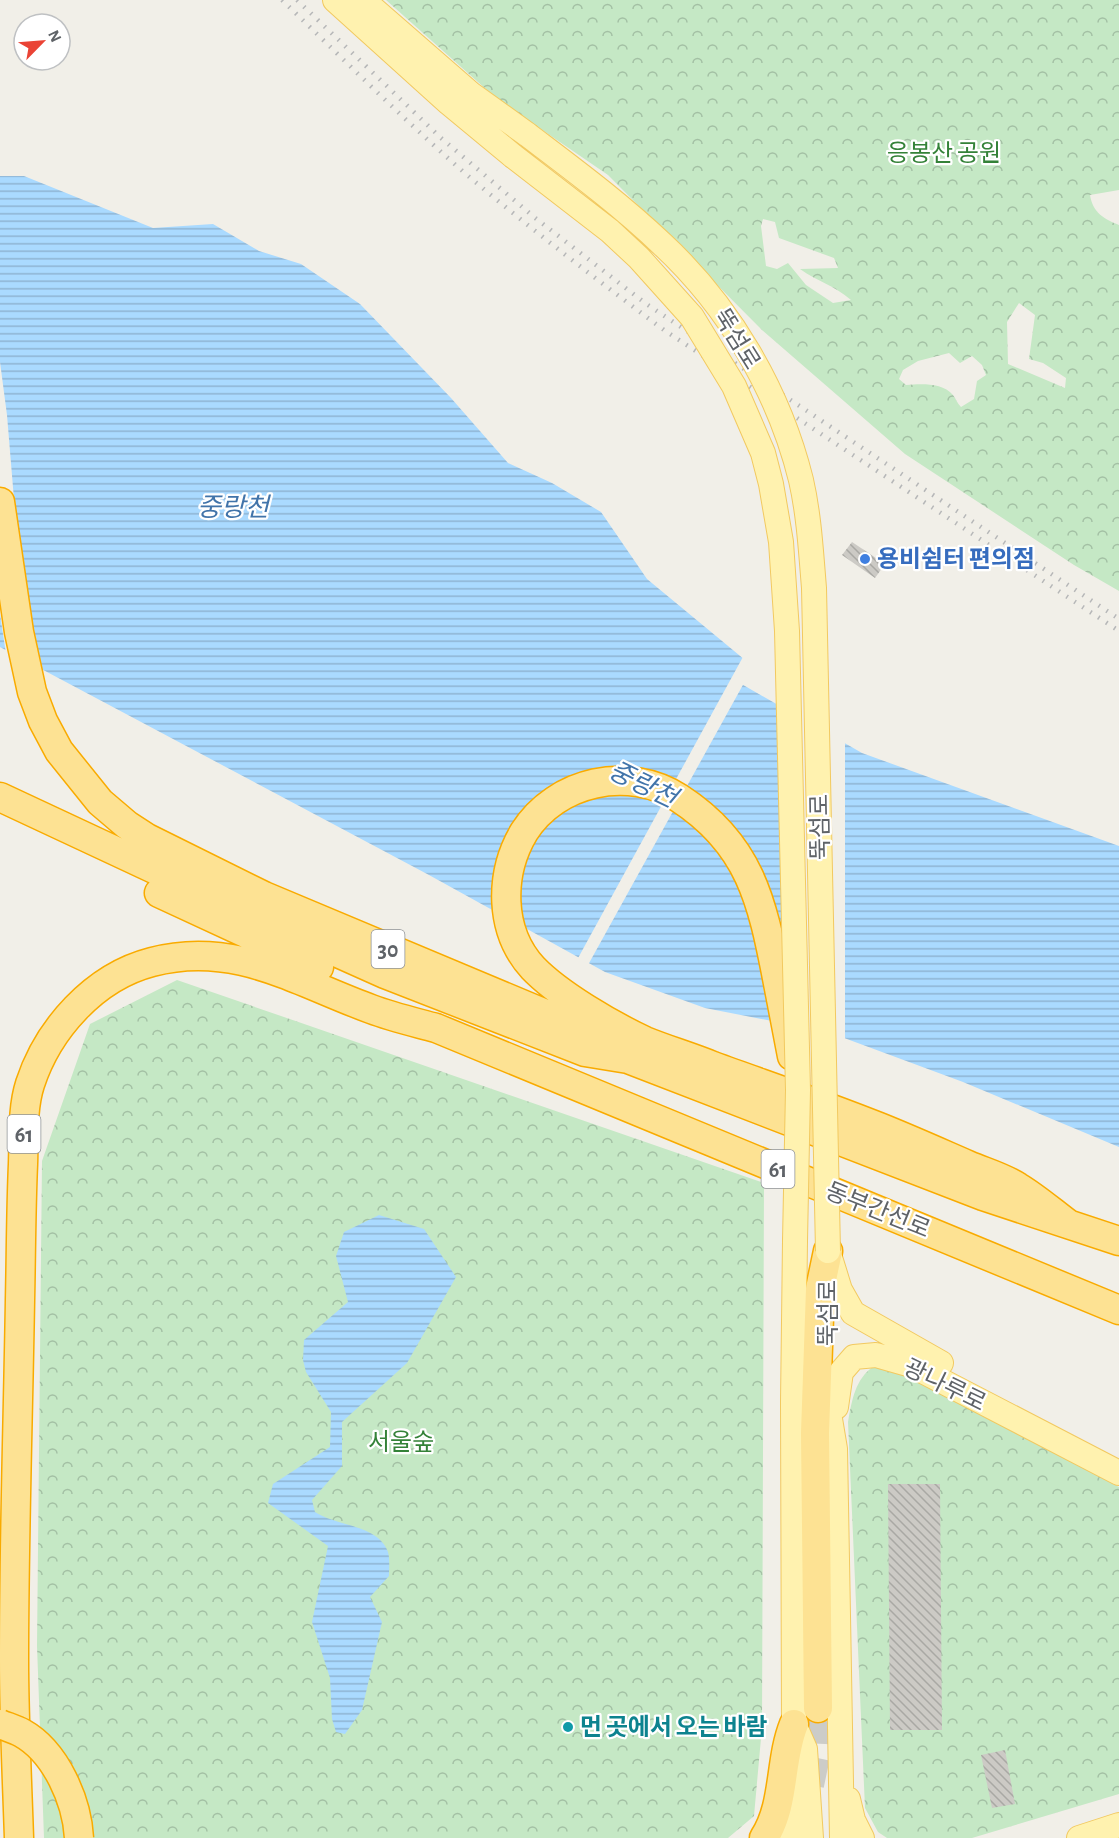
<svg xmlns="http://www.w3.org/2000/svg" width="1119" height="1838" viewBox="0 0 1119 1838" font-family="'Alegreya Sans','Noto Sans KR',sans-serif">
<defs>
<pattern id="park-crowns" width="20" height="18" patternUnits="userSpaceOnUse" patternTransform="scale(1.5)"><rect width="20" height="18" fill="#c5e8c5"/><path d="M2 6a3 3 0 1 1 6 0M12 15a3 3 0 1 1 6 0" fill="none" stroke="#a3c0a4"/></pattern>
<pattern id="water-rules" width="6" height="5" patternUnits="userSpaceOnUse" patternTransform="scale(1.5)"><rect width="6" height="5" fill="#aadaff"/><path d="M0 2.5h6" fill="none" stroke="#8eb4d2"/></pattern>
<pattern id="building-back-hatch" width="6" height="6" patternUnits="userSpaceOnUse" patternTransform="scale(1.5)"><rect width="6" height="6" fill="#cccac5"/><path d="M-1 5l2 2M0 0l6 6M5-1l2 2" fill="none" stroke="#a9a8a4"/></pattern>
</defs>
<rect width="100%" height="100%" fill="#f1efe8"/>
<path fill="url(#park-crowns)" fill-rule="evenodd" d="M386,0H1119V190L1090,195C1093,213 1104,219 1119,225V591L1074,565L905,454L762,330L608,175L497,99ZM763,219L775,222L779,238L834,258L838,268L800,269C818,282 834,285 851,300L833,303L806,285L788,263L777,269L766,266L761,226ZM1019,303L1035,315L1029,359L1043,363L1066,378L1065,388L1008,364L1007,322ZM949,353L960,363L972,356L982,365L986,375L977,381L974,399L961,407C957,403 956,399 953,395C942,382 920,384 906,385L899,379L903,370L918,361Z
M177,980L764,1183L762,1727L754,1816L728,1838H44L37,1646L42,1161L90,1024Z
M874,1366L905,1375L1119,1487V1794L972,1838H887L878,1832L865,1808L848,1422C852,1400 855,1379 874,1366Z"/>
<path fill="url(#water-rules)" d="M0,176H24L153,228L213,224L259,251L301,264L360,304L451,398L508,463L552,483L601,512L647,579L745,660L738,682L862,753L1119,846V1147L963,1082L828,1032L705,1008L605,972L429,875L0,647Z
M379,1215L424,1229L456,1277L407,1363L342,1422V1466L312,1500L315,1512C336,1526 379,1525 388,1552C390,1559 389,1569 389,1576L370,1597L382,1622L362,1710L345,1734L336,1732L332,1719L330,1678L312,1622L328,1546L268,1503L273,1484L330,1447L331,1412L306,1372L303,1360L304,1340L348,1302L336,1256L344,1232Z"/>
<path fill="#f1efe8" d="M0,362L7,415L24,620L31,668L6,654L0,614Z
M744,655L748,660L741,681L744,683L588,965L577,960Z
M783,705L845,740V1041L827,1035L779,1025L784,911Z"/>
<path fill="url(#building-back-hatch)" d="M852,542L885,564L875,578L842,555Z
M888,1484H940L942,1730H890Z
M1005,1750L1015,1804L992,1808L981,1755Z"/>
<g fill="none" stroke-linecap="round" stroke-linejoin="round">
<path stroke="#ccccc8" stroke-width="28" stroke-dasharray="28 14" stroke-linecap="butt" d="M810,1785L816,1756L818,1708"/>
<g stroke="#f2c960" stroke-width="26">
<path id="major" d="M335,0L449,103L513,156
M363,0L471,94L528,135
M795,1241L793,1402L794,1724L805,1749L811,1838
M828,1251L840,1290L853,1313L941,1363
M828,1385V1407L835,1449L842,1838
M836,1407L841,1372L854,1357L876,1355L911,1365L1119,1473
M789,1784L790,1838
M848,1799L853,1820L862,1838
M1079,1838L1119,1825"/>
</g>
<g stroke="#f9ab00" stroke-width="31">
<path id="highway" d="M0,502L19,632L32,692L43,721L59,751L100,802L127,825L147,838L264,896L591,1033L616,1051
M0,797L244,911L385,974L585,1052L628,1059L983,1196L1119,1241
M159,893L319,967
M792,1056C787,1030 782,1004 777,978C762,901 750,844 679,798C629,765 556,781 524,832C499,874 499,931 533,968C559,995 611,1025 645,1041C667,1050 691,1057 713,1066C768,1086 824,1105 879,1127C909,1139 938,1152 968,1165C984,1172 1003,1177 1018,1187C1035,1197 1051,1211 1067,1223
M818,1708L815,1433L820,1289L828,1251
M19,1838C17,1778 14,1718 14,1659C14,1539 18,1420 20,1300C21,1255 21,1209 23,1164C24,1138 22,1109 30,1084C48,1029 94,977 152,962C234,940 297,982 371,1009C392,1017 414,1022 436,1028L1119,1310
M764,1838C786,1804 779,1761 794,1724"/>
</g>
<use href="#major" stroke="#fff2af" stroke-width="24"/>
<use href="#highway" stroke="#fde293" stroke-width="28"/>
<path stroke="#b6b7b8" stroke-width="4.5" stroke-dasharray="1.5 8" stroke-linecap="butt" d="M282,0C343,59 403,119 467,175C531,229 597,280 664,330L1119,631
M297,0L441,138L534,217L645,303L1119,619"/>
<g stroke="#f2c960" stroke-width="26" stroke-linecap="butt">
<path id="major-bridge" d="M528,135C574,170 620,204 662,244C729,306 779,391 801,480C809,515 811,552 814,588L828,1251
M513,156L610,231L639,258L692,317L734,386L763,453L771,484L781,542L787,631L798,1090L795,1241"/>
</g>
<g stroke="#f9ab00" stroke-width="31" stroke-linecap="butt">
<path id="highway-bridge" d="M0,1724C7,1727 15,1729 22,1733C56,1752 77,1801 79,1838"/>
</g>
<use href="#major-bridge" stroke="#fff2af" stroke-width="24"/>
<use href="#highway-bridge" stroke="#fde293" stroke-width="28"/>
</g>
<circle fill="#3f7fe0" stroke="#fff" stroke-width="2" cx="865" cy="559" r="6"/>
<circle fill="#0f9aa8" stroke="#fff" stroke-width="2" cx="568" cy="1727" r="6"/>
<g text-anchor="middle" stroke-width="4.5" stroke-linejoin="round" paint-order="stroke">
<g fill="#fff" stroke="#8f9295" stroke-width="1.5">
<rect x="371.5" y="930" width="33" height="38" rx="4.5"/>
<rect x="7.5" y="1115" width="33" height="38" rx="4.5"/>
<rect x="761.5" y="1150" width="33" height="38" rx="4.5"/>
</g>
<g font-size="22" font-weight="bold" fill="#5f6368">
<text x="388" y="957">30</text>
<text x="24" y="1142">61</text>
<text x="778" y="1177">61</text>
</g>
<g font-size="24" fill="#348238" stroke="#fff">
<text x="944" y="161">응봉산 공원</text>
<text x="401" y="1450">서울숲</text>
</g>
<g font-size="24" fill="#5f6368" stroke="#fff">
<text transform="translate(737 339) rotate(58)" y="8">뚝섬로</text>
<text transform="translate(820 827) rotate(-91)" y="8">뚝섬로</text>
<text transform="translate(878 1210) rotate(22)" y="8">동부간선로</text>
<text transform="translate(828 1313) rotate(-90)" y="8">뚝섬로</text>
<text transform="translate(945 1385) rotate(26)" y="8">광나루로</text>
</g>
<g font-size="24" font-weight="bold" fill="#366cbe" stroke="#fff" text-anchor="start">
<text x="877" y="567">용비쉼터 편의점</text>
</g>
<g font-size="24" font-weight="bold" fill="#0d838f" stroke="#fff" text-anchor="start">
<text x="580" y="1735">먼 곳에서 오는 바람</text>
</g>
<g font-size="26" font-style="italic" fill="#4174aa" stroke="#fff">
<text x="233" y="516">중랑천</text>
<text transform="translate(643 784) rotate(26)" y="9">중랑천</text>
</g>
</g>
<g transform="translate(42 42) rotate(65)"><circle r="28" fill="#ffffff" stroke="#bfc1c3" stroke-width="1.5"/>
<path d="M0-4.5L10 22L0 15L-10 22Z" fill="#ea4335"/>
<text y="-9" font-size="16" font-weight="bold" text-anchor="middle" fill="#5f6368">N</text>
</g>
</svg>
